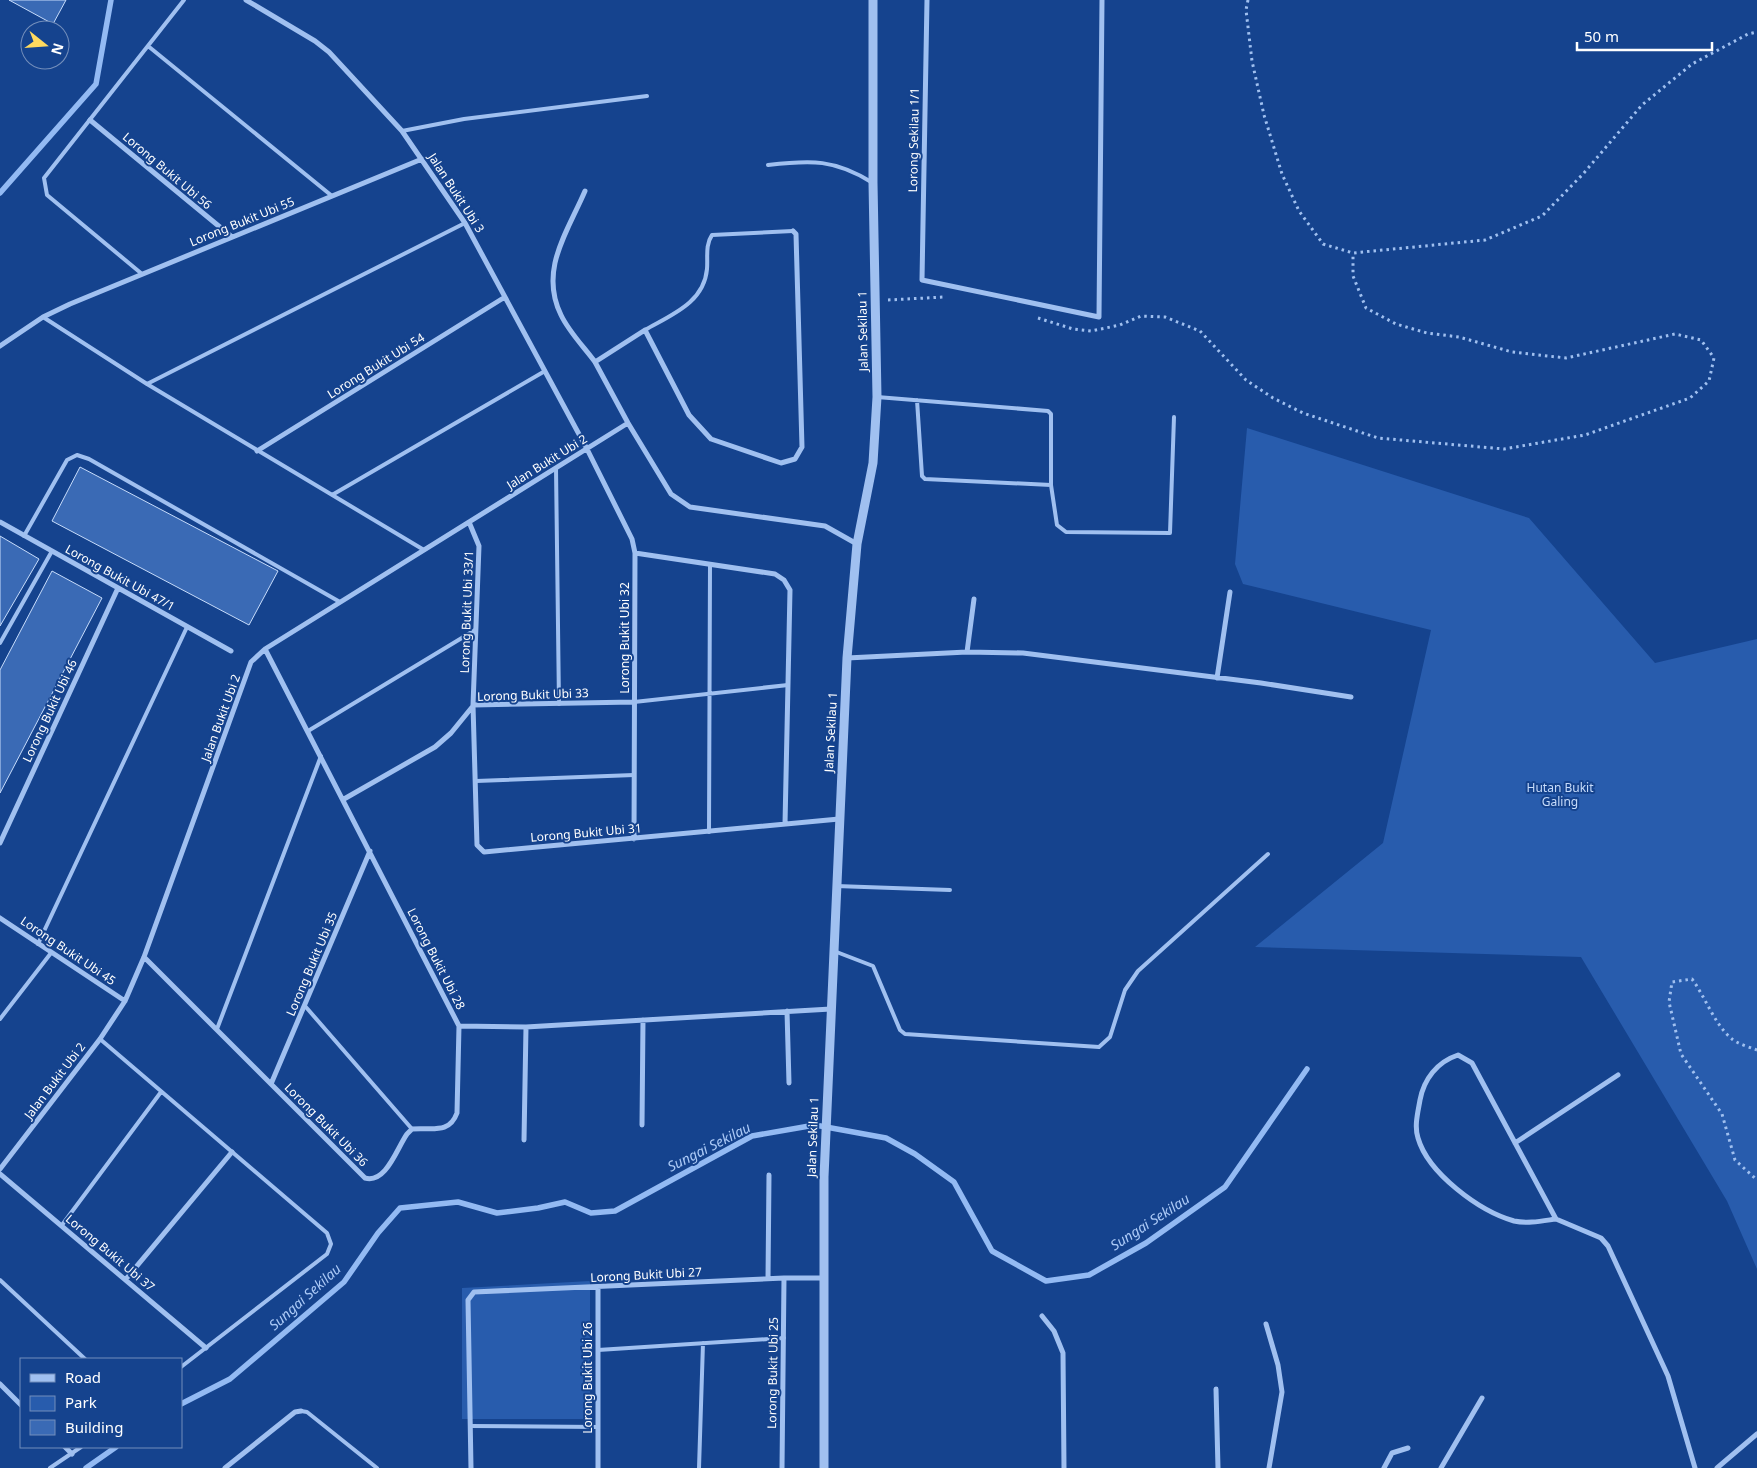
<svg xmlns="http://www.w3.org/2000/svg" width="1757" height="1468" viewBox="0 0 1757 1468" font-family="'Noto Sans',sans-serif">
<rect width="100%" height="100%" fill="#15438e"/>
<path fill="#285cad" d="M1247,428L1529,518L1655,663L1757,639V1269L1727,1201L1581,957L1255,947L1383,843L1431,630L1243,584L1235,564Z
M590,1281V1419H462V1288Z"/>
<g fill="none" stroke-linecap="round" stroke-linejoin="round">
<path stroke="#93baf3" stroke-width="5.5" d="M0,193L96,84L111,0
M181,1404L230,1379L344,1282L378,1233L400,1208L458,1202L497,1213L538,1208L565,1202L591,1213L615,1211L752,1136L815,1125L886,1138L915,1154L954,1182L992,1251L1046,1281L1089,1275L1146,1243L1225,1187L1307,1069
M86,1468L116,1447"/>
</g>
<path fill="#3a6ab5" stroke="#c7dcfb" d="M9,0H66L53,24Z
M80,467L278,571L249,625L52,521Z
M0,536L39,559L0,626Z
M52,571L102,598L0,793V670Z"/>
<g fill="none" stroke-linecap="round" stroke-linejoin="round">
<path stroke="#a0c0f0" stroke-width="3" stroke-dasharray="2.5 4" stroke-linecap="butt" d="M1248,0L1246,10L1252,61L1264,115L1282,174L1299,211L1323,244L1353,253L1485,240L1542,216L1583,174L1642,105L1692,64L1748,34L1757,32
M888,300L944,297
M1038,318L1073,329L1091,331L1120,325L1141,316L1165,317L1200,331L1246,380L1273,398L1303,413L1378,438L1504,449L1585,435L1690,398L1709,381L1714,358L1701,340L1675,334L1566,358L1512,352L1459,337L1427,333L1396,324L1366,308L1353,276V253
M1757,1050C1749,1047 1738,1044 1732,1039C1714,1024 1706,998 1692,979L1672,982L1669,1002L1681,1054L1722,1114L1735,1160L1757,1180"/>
<path stroke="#a0c0f0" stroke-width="4" d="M148,46L332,196
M402,131L464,119L647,96
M768,165C811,160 835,159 873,183
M142,274L47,195L44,178L184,0
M43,317L147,384L424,550
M645,330C671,315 704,303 707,269C708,258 705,245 712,235L793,231
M147,384L465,223
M877,397L1048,411L1051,414V485L1057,525L1066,532L1170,533L1174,417
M917,400L922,476L925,479L1051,485
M556,468L559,704
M332,495L545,371
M24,536L67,460L77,455L89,459L340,602
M0,643L52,551
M634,702L788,685
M308,731L475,630
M476,781L634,775
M709,832L710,565
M836,886L950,890
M38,944L187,627
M834,951L873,966L900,1030L905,1034L1099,1047L1110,1037L1125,990L1138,971L1268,854
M305,1006L412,1129
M0,1019L51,953
M217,1029L321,756
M100,1039L327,1233L331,1244L327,1254L181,1367
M62,1225L161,1092
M0,1280L85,1359
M598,1350L784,1338
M301,1411L307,1412L377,1468
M470,1426L598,1427
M50,1468L81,1447
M699,1468L703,1343"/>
<path stroke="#a0c0f0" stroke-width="5" d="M246,0L315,41L329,52L402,131L465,223L587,449L632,539L635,553L634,839
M927,0L922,280L1099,317L1102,0
M90,120L232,237
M585,191C567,233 539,270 561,315C569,332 584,347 595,362
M793,231L796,234L802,447L795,459L781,463L711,439L689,415L645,330L595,362L628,423L671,494L690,507L825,526L857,544
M0,346L43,317L70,304L422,159
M257,451L505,297
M0,522L231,651
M469,522L479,546L473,705L477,845L484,852L839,819
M635,553L775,574L784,580L790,590L785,824
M967,652L974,599
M847,658L967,652L1023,653L1261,683L1351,697
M1217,678L1230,592
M473,705L634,702
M344,799L435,747L451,733L473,706
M0,843L118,588
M0,918L125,1001
M144,957L365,1178C386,1184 397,1148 407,1134L412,1129C431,1127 449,1135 457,1113L459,1026L265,649
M787,1011L789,1083
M459,1026L526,1027L831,1009
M271,1084L370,851
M642,1125L643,1020
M524,1140L526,1027
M1515,1143L1618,1075
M0,1169L100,1039L125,1001L144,957L251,662L265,649L628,423
M0,1174L206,1348
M1556,1219C1542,1221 1528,1224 1514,1221C1479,1211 1428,1173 1418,1138C1414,1126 1418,1112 1420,1100C1424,1079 1437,1062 1458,1055L1472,1063L1556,1219L1601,1238L1608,1246L1668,1376L1695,1468
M126,1279L232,1152
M768,1279L769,1175
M598,1288V1468
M1042,1316L1054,1331L1063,1353L1064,1468
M1266,1324L1278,1365L1282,1392L1269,1468
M0,1384L21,1405
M1216,1389L1218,1468
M65,1447L72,1454
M225,1468L295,1412L301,1411
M471,1468L468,1300L474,1292L784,1278H824
M782,1468L784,1278
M1384,1468L1392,1453L1408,1448
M1441,1468L1482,1398
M1717,1468L1757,1434"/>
<path stroke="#a0c0f0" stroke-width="9" d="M824,1468V1177L847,658L857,544L873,463L877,397L873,183V0"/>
</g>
<g text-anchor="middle" stroke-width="4" stroke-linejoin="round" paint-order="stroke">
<g font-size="12" fill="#fff" stroke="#15438e">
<text transform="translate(914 140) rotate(-89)" y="4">Lorong Sekilau 1/1</text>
<text transform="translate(167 171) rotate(40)" y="4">Lorong Bukit Ubi 56</text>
<text transform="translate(456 193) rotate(57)" y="4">Jalan Bukit Ubi 3</text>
<text transform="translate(242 222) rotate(-22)" y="4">Lorong Bukit Ubi 55</text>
<text transform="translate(863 331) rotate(-91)" y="4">Jalan Sekilau 1</text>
<text transform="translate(376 366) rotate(-32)" y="4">Lorong Bukit Ubi 54</text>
<text transform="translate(547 462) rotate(-32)" y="4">Jalan Bukit Ubi 2</text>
<text transform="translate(120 578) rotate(29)" y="4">Lorong Bukit Ubi 47/1</text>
<text transform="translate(467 612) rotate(-88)" y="4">Lorong Bukit Ubi 33/1</text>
<text transform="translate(625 638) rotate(-90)" y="4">Lorong Bukit Ubi 32</text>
<text transform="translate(533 695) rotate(-2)" y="4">Lorong Bukit Ubi 33</text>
<text transform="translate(50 711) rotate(-65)" y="4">Lorong Bukit Ubi 46</text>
<text transform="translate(221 718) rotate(-70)" y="4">Jalan Bukit Ubi 2</text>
<text transform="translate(831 732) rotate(-87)" y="4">Jalan Sekilau 1</text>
<text transform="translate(586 833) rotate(-5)" y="4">Lorong Bukit Ubi 31</text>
<text transform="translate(68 951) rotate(34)" y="4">Lorong Bukit Ubi 45</text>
<text transform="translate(436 959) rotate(63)" y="4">Lorong Bukit Ubi 28</text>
<text transform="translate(312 964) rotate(-67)" y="4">Lorong Bukit Ubi 35</text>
<text transform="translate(55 1081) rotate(-53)" y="4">Jalan Bukit Ubi 2</text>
<text transform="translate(326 1125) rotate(45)" y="4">Lorong Bukit Ubi 36</text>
<text transform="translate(813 1137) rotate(-88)" y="4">Jalan Sekilau 1</text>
<text transform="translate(110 1253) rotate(40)" y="4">Lorong Bukit Ubi 37</text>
<text transform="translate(646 1275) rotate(-3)" y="4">Lorong Bukit Ubi 27</text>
<text transform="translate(773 1373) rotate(-89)" y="4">Lorong Bukit Ubi 25</text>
<text transform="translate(588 1378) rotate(-90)" y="4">Lorong Bukit Ubi 26</text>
</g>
<g font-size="12" fill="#c7dcfb" stroke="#15438e">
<text x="1560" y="792">Hutan Bukit<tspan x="1560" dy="14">Galing</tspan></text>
</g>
<g font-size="14" font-style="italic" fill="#accaf7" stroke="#15438e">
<text transform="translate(709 1147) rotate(-27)" y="5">Sungai Sekilau</text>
<text transform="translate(1150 1222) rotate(-33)" y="5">Sungai Sekilau</text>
<text transform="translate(305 1297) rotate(-42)" y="5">Sungai Sekilau</text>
</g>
</g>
<rect x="20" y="1358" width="162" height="90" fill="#15438e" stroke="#738ebb"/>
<rect x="30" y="1374" width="25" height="8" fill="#a0c0f0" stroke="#738ebb"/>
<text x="65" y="1383" font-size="15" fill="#ffffff">Road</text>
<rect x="30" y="1396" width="25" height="15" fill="#285cad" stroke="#738ebb"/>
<text x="65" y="1408" font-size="15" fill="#ffffff">Park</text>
<rect x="30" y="1420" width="25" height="15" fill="#3a6ab5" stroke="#738ebb"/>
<text x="65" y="1433" font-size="15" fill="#ffffff">Building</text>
<g transform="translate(45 45) rotate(107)"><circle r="24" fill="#15438e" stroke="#738ebb"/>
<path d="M0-4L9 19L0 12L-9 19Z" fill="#ffda5f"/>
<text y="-8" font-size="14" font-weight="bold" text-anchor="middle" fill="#ffffff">N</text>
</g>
<path d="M1577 42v8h135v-8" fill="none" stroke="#ffffff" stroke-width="2.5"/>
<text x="1584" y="42" font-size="15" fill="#ffffff" stroke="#15438e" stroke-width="4" paint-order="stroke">50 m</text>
</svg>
